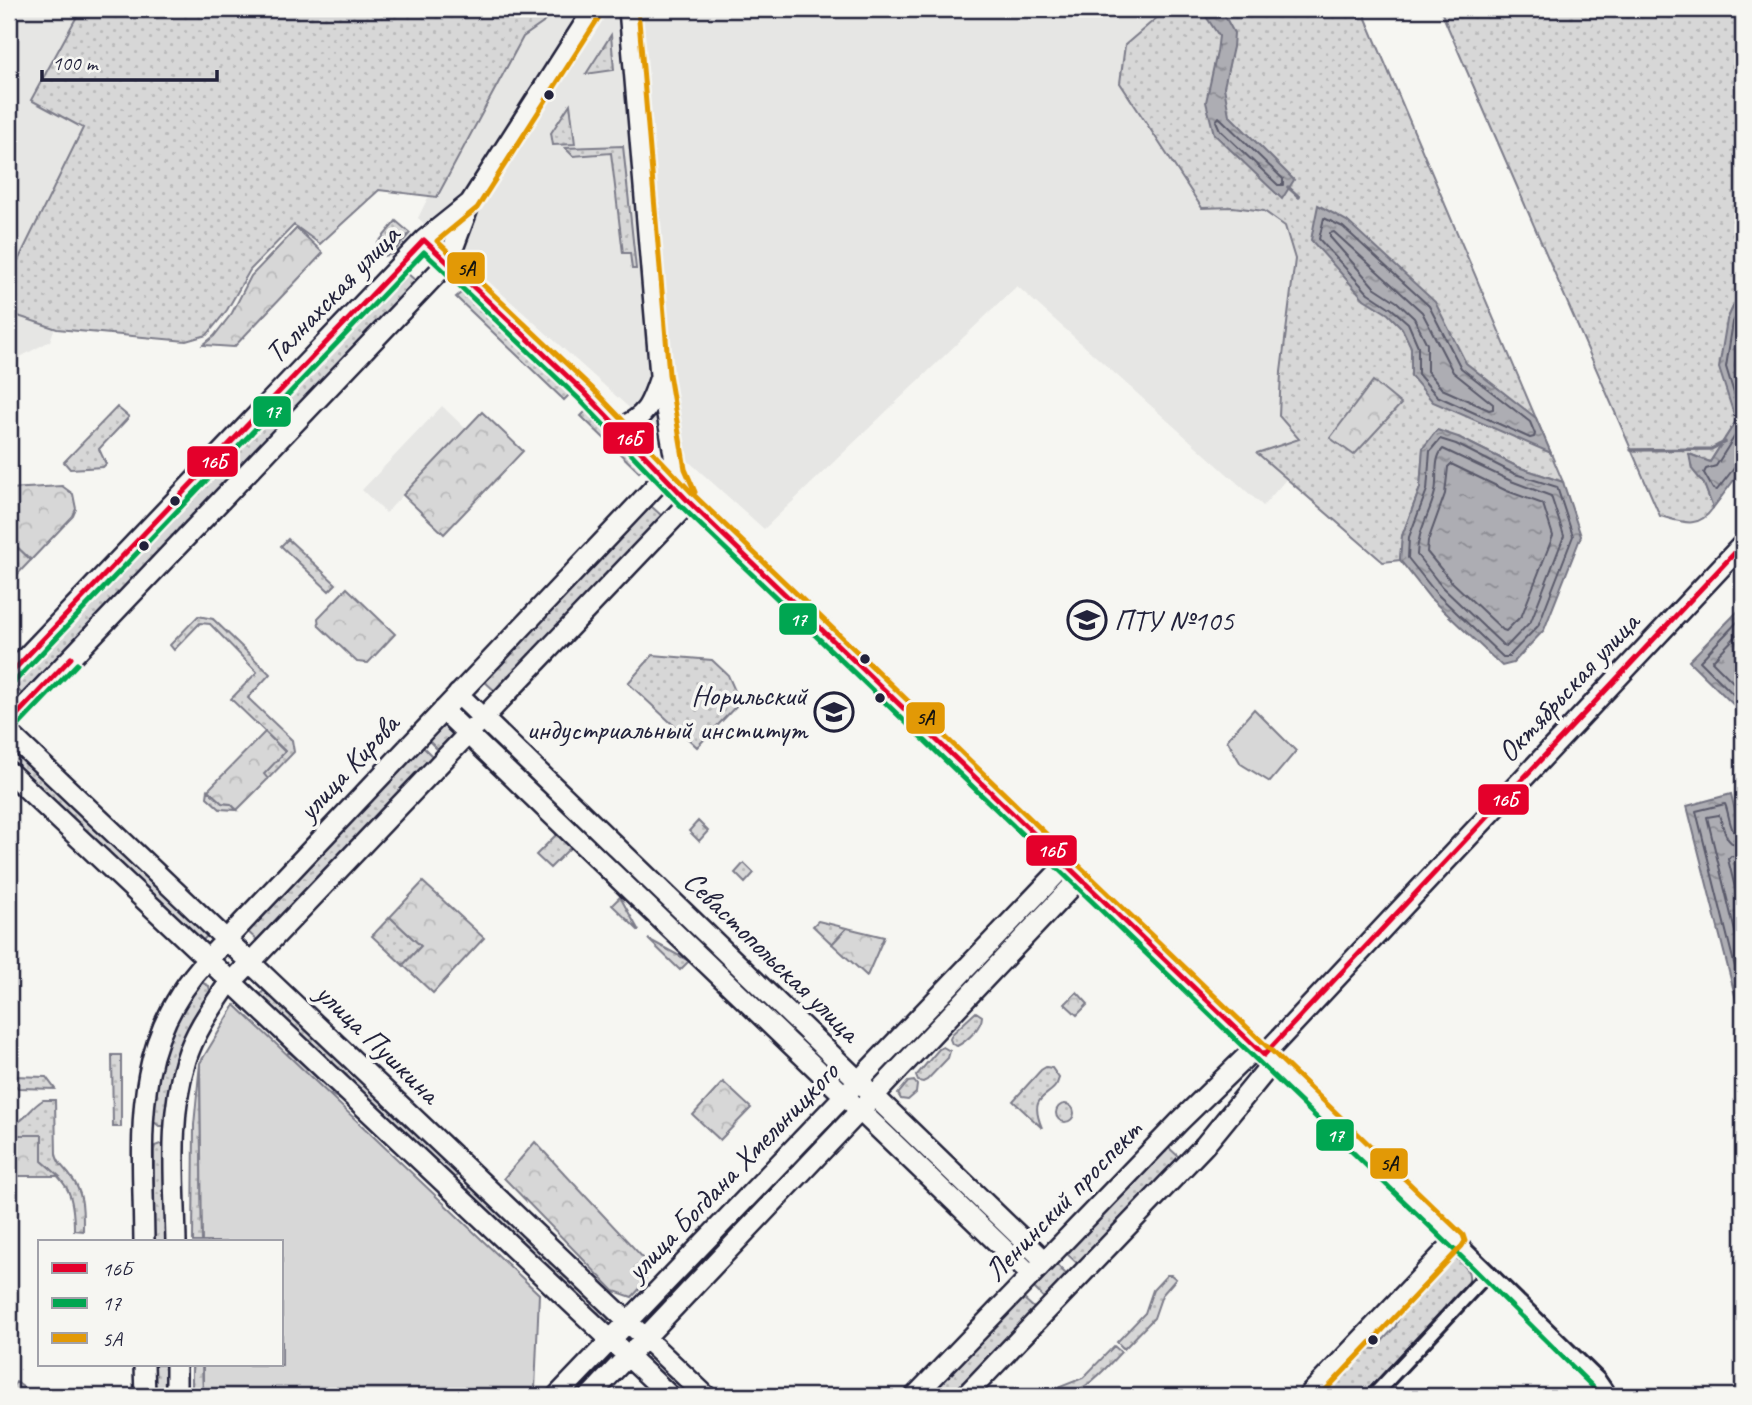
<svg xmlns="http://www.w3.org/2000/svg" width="1752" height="1405" viewBox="0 0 1752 1405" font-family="Caveat,sans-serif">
<defs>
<pattern id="grass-dots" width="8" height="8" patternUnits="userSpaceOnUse" patternTransform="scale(1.75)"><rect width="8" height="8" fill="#d7d7d7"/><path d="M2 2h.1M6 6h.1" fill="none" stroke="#b8b8b9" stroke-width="1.8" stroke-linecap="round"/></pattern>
<pattern id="park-crowns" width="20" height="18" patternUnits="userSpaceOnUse" patternTransform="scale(1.75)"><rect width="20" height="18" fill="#d7d7d7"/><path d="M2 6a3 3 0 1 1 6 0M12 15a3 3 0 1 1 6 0" fill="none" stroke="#b8b8b9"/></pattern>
<pattern id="water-ripples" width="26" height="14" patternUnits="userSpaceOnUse" patternTransform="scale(1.75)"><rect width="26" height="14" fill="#adadb3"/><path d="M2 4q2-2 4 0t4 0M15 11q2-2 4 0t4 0" fill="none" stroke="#8c8c93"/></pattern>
</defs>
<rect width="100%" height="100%" fill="#f6f6f2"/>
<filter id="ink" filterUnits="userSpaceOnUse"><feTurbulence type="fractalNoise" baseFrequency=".0143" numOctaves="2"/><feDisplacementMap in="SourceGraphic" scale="14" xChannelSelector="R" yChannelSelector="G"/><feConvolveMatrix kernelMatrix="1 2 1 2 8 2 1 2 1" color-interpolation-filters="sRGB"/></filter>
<g filter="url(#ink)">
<path fill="#e6e6e4" d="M9,9H91L122,135L50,341L9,363Z
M521,9H1347L1322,438L1263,506L1017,286L764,529L418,218Z
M442,406L466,429L482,412L523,451L444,534L403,495L386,513L362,490Z"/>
<path fill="url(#grass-dots)" stroke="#7c7c89" stroke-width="2" d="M81,9H551L543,23L523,37L437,197L379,190L320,244L294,225L250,270L227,310L207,335L186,341L57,329L9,313V279L83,128L31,100Z
M1167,9H1362L1563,482L1518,467L1458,437L1423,448L1420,488L1402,536L1400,560L1383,562L1257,453L1299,439L1279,416L1281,372L1295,259L1285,226L1264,211L1233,207L1202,208L1120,83L1125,45Z
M1440,9H1743V205L1736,208L1743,220V285L1727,320L1736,421L1710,462L1690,454L1692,469L1704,484L1713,508C1698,530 1682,522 1660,516Z
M611,35L614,70L586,74Z
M570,104L575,144L553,145L551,133Z
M623,146L636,269H632L630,253H623L611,153L573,156L565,148Z
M396,221L410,233L392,254L383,256L377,251V244Z
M407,273L416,281L238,468L230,459Z
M461,293L471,297L571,393L564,400L456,297Z
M117,407L129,417L99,449L106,464L103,467L70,469L64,462Z
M588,409L641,459L643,468L639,472L581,416Z
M225,465L233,473L22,694L14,686Z
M651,506L662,516L495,691L484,681Z
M9,539L31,560L9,583Z
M288,539L336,584L329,591L281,546Z
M198,616L213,619L270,674L248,698L292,740L294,752L268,779L263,775L285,751L231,699L257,672L210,624L200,623L174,650L170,645Z
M653,655L712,660L728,675L740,702L697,747L628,683Z
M445,724L454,732L439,751L428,740Z
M493,740L632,870L626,877L491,743Z
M422,746L433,757L258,941L247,931Z
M16,752L209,934L201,942L9,760Z
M208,790L222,803L231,804L237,810L220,809L207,797Z
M698,821L708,831L699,841L689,831Z
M557,834L571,847L550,868L536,855Z
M744,863L754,873L745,883L735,873Z
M1060,882L1062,884L875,1082L872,1080Z
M620,897L639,931L612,905Z
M390,917L421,946L403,965L372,936Z
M818,921L847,928L832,944L813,926Z
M648,939L689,961L680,970Z
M708,944L847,1079L844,1084L702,951Z
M201,982L209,986L210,991L190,1023L177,1055L170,1088L167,1121L163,1126H159L153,1121C155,1079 162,1040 184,1004C189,996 193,987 201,982Z
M266,988L461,1171L452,1181L258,997Z
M976,1012L982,1016C982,1027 967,1041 957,1046L952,1044L950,1039L952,1034Z
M943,1047L950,1051L948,1058L927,1080L923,1082L918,1081L916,1076L939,1049Z
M289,1052L348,1104L303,1079L283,1059Z
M112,1055H121V1127H113Z
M200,1063L202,1242H193L194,1125Z
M1046,1067L1052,1068L1059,1078C1054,1100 1026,1090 1042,1128L1013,1101L1041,1070Z
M12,1076L46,1077L55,1089L18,1088L12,1082Z
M914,1081L917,1085L916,1093L908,1100L901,1099L898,1094L908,1082Z
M43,1100H55L56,1154C58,1165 65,1168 71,1177C84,1193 83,1211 83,1231L74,1230C74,1195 69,1184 42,1161V1135H9V1126C28,1120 27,1110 43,1100Z
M1056 1113a9 9 0 1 1 18 0a9 9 0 1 1-18 0Z
M842,1109L846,1114L752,1215L745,1209Z
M160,1144L166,1148V1242H154V1150L155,1146Z
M1167,1146L1180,1158L1078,1264L1065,1252Z
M473,1184L613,1315L603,1325L465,1193Z
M741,1213L748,1220L648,1322L645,1318Z
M1453,1255C1462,1264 1473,1270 1468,1284L1362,1396H1319L1365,1348L1375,1349L1395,1327L1405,1306Z
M1055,1263L1067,1275L1045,1299L1032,1286Z
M1167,1275H1171L1176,1279L1162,1295L1154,1318L1124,1349L1117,1342L1145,1313L1153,1290Z
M1022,1297L1035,1309L952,1396H927Z
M1114,1346L1121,1352C1100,1374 1084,1396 1051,1396L1060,1387L1083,1378Z
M652,1355L698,1396H677L645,1359Z
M608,1356L612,1361L582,1396H565Z
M154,1365H166V1396H154Z
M192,1365H202L203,1396H192Z
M16,1382L36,1396H19L10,1390Z"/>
<path fill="url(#park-crowns)" stroke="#7c7c89" stroke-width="2" d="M297,228L323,253L234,347L203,345L214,336L232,313L251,276Z
M1373,381L1401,404L1354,455L1330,438Z
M482,412L523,451L444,534L403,495Z
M62,486L73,494L76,509L73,516L31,560L9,539V489Z
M347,588L395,634L368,663L357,662L319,626L318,618Z
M265,732L285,752L264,774L268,779L237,810L231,804L222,803L208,790Z
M423,882L484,938L433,993L403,965L421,946L390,917Z
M847,928L884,937L867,976L832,944Z
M1077,992L1088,1004L1077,1015L1065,1004Z
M723,1082L751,1108L720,1140L693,1115Z
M9,1135H42V1161L59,1176H9Z
M535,1142L647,1262L645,1283L632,1297L614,1291L504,1178Z"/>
<path fill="#d7d7d7" stroke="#7c7c89" stroke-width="2" d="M1254,709L1296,751L1270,782L1241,764L1227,740Z
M235,1005L539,1294L535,1390L529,1396H203V1365H282V1242H202L200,1063Z"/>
<path fill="url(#water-ripples)" stroke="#757583" stroke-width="2" d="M1201,9H1221L1234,33L1233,47L1224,87L1229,115L1294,180L1282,199L1214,134L1206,102L1217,52L1219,36Z
M1318,205L1347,221L1435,302L1466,363L1536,418L1551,453L1433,402L1411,376V347L1402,328L1388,314L1364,299L1311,240Z
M1743,285V468L1713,508L1704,484L1692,469L1689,454L1710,462L1736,421L1719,368L1727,320Z
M1437,430L1458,437L1518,467L1563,482L1581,536L1544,630L1513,663L1502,666L1430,598L1400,560L1402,536L1420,488L1423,448Z
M1743,606V714L1689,661Z
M1731,794L1743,844V1027L1687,806Z"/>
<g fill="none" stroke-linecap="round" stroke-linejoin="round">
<path stroke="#5a5a6b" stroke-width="2" d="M1219,117L1283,179V185H1278L1220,130L1216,121Z
M1324,218L1343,227L1429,306L1461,368L1530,422L1535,434L1534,437L1530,438L1437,396L1418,374V346L1408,323L1392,309L1368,293L1319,239Z
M1334,232L1422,312L1453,372L1493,404V409L1489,410L1442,389L1427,371V344L1414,318L1397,302L1374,287L1330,237V233Z
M1743,304L1733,322L1726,367L1743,423L1716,466L1706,469L1704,473L1713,489L1717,490L1735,467L1743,464
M1743,323L1735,366L1743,392
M1440,439L1456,444L1515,474L1557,487L1573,536L1538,626L1508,657H1503L1436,593L1408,558L1409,537L1427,490L1430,451Z
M1443,449L1511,481L1551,496L1564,536L1531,621L1507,646L1503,645L1442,587L1417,555C1417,532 1430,514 1435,492C1438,479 1433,459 1443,449Z
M1451,464L1507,491L1543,504L1553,536L1522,615L1506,631L1503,630L1450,580L1427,552L1428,541L1445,494L1448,467Z
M1743,616L1700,661L1743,704
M1743,629L1712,661L1743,692
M1743,838C1729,836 1730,815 1725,804L1696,811L1743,999
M1743,847C1724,845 1725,830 1719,815L1707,817L1743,964
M1743,857L1731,856L1728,859L1743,921"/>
<path stroke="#757583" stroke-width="3.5" d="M1288,187L1299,197
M1631,450L1711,449L1725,442"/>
<g stroke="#22223b" stroke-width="18">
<path id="street" d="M1456,1240L1599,1380L1610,1396
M1373,1396L1489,1272"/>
</g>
<g stroke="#22223b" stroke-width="24">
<path id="secondary" d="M629,9L660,375L677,471L685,491
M424,240L585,393L689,502L1456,1240L1308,1396
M619,428C647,417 651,404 660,377
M9,675L424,240L470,203
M458,694L1045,1261
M443,710L1031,1275
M9,723L448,262L470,203L594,9
M9,733L706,1396
M9,772L670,1396
M1264,1055L1743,544
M144,1242C143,1136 129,1044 207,960L665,476
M176,1242C175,1183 168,1118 186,1060C194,1034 209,1012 224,990L689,502
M144,1365L145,1396
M176,1365V1396
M557,1396L1066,864
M590,1396L1080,878
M915,1396L1180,1121L1256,1047
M965,1396L1205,1145L1272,1063"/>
</g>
<use href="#street" stroke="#f6f6f2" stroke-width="12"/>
<use href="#secondary" stroke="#f6f6f2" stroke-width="19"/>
<g stroke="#f6f6f2" stroke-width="10">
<path id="bus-1" d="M9,675L424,240L585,393L689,502L1264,1055
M9,723L71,658
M1264,1055L1743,544"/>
</g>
<g stroke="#f6f6f2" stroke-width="10">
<path id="bus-2" d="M15,681L424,252L579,399L683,508L1472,1267L1592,1386L1600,1396
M15,729L77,664"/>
</g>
<g stroke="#f6f6f2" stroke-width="10">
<path id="bus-3" d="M638,9L669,374L685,469L695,492
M601,14L477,208L437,241L591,387L695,496L1463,1235L1465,1241L1462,1246L1320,1396"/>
</g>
<use href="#bus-1" stroke="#e4002b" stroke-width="5"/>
<use href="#bus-2" stroke="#00a651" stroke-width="5"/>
<use href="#bus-3" stroke="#e29906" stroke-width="5"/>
</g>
</g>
<defs>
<g id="university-ring" transform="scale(2.0125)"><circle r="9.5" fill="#f6f6f2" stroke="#22223b" stroke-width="1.5"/><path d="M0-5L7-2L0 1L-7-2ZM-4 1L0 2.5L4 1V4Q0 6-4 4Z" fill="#22223b"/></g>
</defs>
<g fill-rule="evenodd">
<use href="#university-ring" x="1087" y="620"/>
<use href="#university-ring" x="834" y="712"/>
</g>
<g fill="#22223b" stroke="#f6f6f2" stroke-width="2.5">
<circle cx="549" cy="95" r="6"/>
<circle cx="175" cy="501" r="6"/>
<circle cx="144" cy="546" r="6"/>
<circle cx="865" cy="659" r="6"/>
<circle cx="880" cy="698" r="6"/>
<circle cx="1373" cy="1340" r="6"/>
</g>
<g text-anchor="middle" stroke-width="7" stroke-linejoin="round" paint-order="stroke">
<g font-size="30" fill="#22223b" stroke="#f6f6f2">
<text transform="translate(332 294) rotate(-46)" y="10">Талнахская улица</text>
<text transform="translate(1568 687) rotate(-47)" y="10">Октябрьская улица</text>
<text transform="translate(348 767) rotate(-47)" y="10">улица Кирова</text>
<text transform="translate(772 956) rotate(44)" y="10">Севастопольская улица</text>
<text transform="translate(378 1043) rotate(44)" y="10">улица Пушкина</text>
<text transform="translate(732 1171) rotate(-46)" y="10">улица Богдана Хмельницкого</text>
<text transform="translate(1063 1200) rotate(-46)" y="10">Ленинский проспект</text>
</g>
<g font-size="30" fill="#22223b" stroke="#f6f6f2" text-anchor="start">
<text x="1114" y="630">ПТУ №105</text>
<text x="807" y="705" text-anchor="end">Норильский<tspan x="807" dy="34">индустриальный институт</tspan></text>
</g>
</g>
<g stroke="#f6f6f2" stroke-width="2.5">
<rect x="446" y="251" width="40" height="34" rx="7" fill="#e29906"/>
<rect x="252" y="395" width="40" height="33" rx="7" fill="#00a651"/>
<rect x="602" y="421" width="53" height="34" rx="7" fill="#e4002b"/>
<rect x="186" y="445" width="53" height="33" rx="7" fill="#e4002b"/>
<rect x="778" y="602" width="40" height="34" rx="7" fill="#00a651"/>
<rect x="905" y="701" width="41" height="34" rx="7" fill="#e29906"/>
<rect x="1477" y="783" width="53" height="33" rx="7" fill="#e4002b"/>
<rect x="1025" y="834" width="53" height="33" rx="7" fill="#e4002b"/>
<rect x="1315" y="1118" width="40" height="34" rx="7" fill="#00a651"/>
<rect x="1369" y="1147" width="40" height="33" rx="7" fill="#e29906"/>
</g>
<g font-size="19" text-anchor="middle" font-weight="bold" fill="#fff">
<text x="272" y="418">17</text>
<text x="628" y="445">16Б</text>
<text x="213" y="468">16Б</text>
<text x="798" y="626">17</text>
<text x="1504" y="806">16Б</text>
<text x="1051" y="857">16Б</text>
<text x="1335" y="1142">17</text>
</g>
<g font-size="19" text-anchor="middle" font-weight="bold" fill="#111">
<text x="466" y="275">5А</text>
<text x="925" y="724">5А</text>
<text x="1389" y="1170">5А</text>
</g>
<rect width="1752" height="1405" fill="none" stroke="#f6f6f2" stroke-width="35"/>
<rect x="18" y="18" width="1717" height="1370" fill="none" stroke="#22223b" stroke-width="2.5" filter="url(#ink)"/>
<rect x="38" y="1240" width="245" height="126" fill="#f6f6f2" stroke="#a1a1a9" stroke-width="2"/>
<rect x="52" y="1263" width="35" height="10" fill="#e4002b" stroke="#a1a1a9" stroke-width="2"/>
<text x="102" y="1276" font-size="21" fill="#22223b">16Б</text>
<rect x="52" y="1298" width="35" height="10" fill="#00a651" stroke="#a1a1a9" stroke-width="2"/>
<text x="102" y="1310" font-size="21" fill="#22223b">17</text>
<rect x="52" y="1333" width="35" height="10" fill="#e29906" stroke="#a1a1a9" stroke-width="2"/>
<text x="102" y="1346" font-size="21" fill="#22223b">5А</text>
<path d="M42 70v10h175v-10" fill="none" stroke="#22223b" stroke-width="3.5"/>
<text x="52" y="70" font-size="21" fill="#22223b" stroke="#f6f6f2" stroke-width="5" paint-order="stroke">100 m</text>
</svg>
